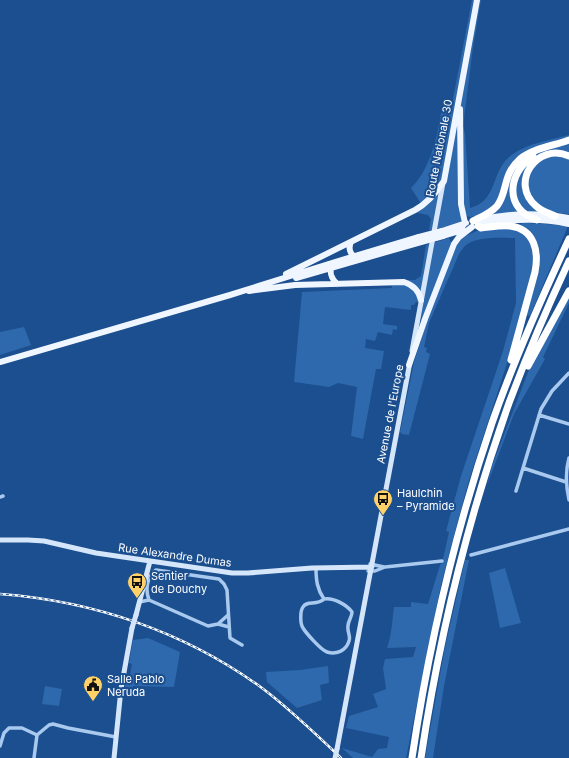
<svg xmlns="http://www.w3.org/2000/svg" width="569" height="758" viewBox="0 0 569 758" font-family="Inter,sans-serif">
<rect width="100%" height="100%" fill="#1b4f8f"/>
<path fill="#2e69ad" d="M472,0H481L473,47L463,126L465,134L470,208C497,201 491,174 508,158C525,143 548,141 569,135V214L551,212L476,216L469,217L466,215L461,216V221C455,228 438,228 429,230L431,219L428,215L418,213V205L420,202L411,188C432,167 437,135 442,108L451,109Z
M523,223L546,224L568,226L530,316L522,314L514,342L469,480L457,524L441,585L406,758H353L342,748L372,757L378,749L387,748L389,737L346,728L349,716L378,707L373,694L386,689L383,668L385,659L413,657L416,647L387,648C392,634 392,621 394,607H411V602L428,604L440,565L442,563L449,532L446,531L461,476L503,351L516,303L515,238C501,238 476,236 465,246C463,248 461,251 459,254L429,323L424,347L427,348L426,352L430,354L409,435L402,434L400,432L414,362L427,322L421,320L423,303L416,302L414,305H411V310L385,307L383,324L397,326V330L393,329L392,335L378,332L375,341L366,339L365,348L384,351L381,369H376L363,439L351,436L357,387L338,383L329,387L294,382L302,292L392,288L391,280H415L421,276L426,245L449,238L451,242L457,245L463,237L479,230L519,225Z
M569,296V303L543,357L545,359L514,414L487,485L492,466L530,367Z
M24,327L31,345L0,355V332Z
M465,560H469L444,686L433,758H425L445,647Z
M505,568L521,623L500,628L489,573Z
M148,638L180,652L174,687L133,686V689L125,688L126,681H129L132,664L129,663L133,640Z
M328,666L329,683L320,685L322,700L297,708L267,682L266,672L300,670Z
M45,686L62,689L59,706L42,704Z"/>
<g fill="none" stroke-linecap="round" stroke-linejoin="round">
<path stroke="#a9c9ee" stroke-width="3.5" d="M539,415L569,424
M569,458C565,472 566,486 569,500
M523,468L566,482
M516,491L541,409L552,391L569,373
M0,497L3,496
M471,555L569,529
M370,564L384,567
M316,568C316,580 317,589 324,599C333,597 347,605 352,612C352,617 348,621 348,626C347,632 351,636 349,641C346,651 336,655 327,652C321,650 306,633 303,628C300,624 300,611 303,607C307,600 317,606 324,599
M368,571H375L385,567L442,561
M149,600C145,590 147,576 156,570L219,579L224,584L227,590L230,638L242,645
M139,602L149,600L208,626L218,624L228,615
M218,624L229,627
M37,735L49,725L53,724L68,728L116,737
M0,746L4,733L9,728H22L37,735
M34,758L37,735"/>
<path stroke="#d6e6fa" stroke-width="5" d="M412,351L443,183
M0,540H28L44,541L96,553L232,573H248L312,568L372,567
M136,615L150,561
M337,749L410,362
M114,758L121,689L132,628"/>
<path stroke="#f0f6ff" stroke-width="6" d="M479,220C508,213 540,213 569,218
M481,225C509,219 541,218 569,224
M442,231L466,223
M459,231L465,223L461,204L460,109
M443,236L463,230
M351,242C348,248 350,254 356,258
M332,266C329,273 331,278 337,284
M286,274L415,210C428,203 436,193 444,181L477,0
M296,278L421,242
M249,291L295,285L404,282C413,285 419,291 421,300
M0,362L230,295L335,262L419,237
M409,365L425,319L454,244L459,237L472,227"/>
<path stroke="#fff" stroke-width="7" d="M533,156C507,174 504,209 537,220
M555,216C549,213 541,211 536,206C509,183 537,142 569,156
M473,221C481,217 491,213 497,206C508,192 502,175 520,159C534,148 553,146 569,140
M478,226L481,228C491,227 501,225 510,226C535,229 539,252 535,272L511,360
M528,366L569,291
M412,758C429,644 455,532 492,423C514,360 541,299 569,239
M421,758C439,637 468,518 509,403C527,355 547,308 569,261"/>
<g stroke="#fff" stroke-width="2.5">
<path id="rail" d="M0,594C94,601 185,632 262,688C290,709 316,734 341,758"/>
</g>
<use href="#rail" stroke="#1b4f8f" stroke-width="1" stroke-dasharray="3" stroke-linecap="butt"/>
<path stroke="#d6e6fa" stroke-width="5" d="M132,628L136,615
M335,758L337,749"/>
<path stroke="#f0f6ff" stroke-width="6" d="M419,237L442,231
M421,242L443,236"/>
</g>
<defs>
<g id="bus-pin" transform="scale(1)"><path d="M0 17L-7.5 6A9.5 9.5 0 1 1 7.5 6Z" fill="#ffd166" stroke="#1b4f8f"/><path d="M-5-6H5V4H4V6H2V4H-2V6H-4V4H-5ZM-3.5-4V0h7V-4ZM-3.5 1.2v1.5H-2V1.2ZM2 1.2v1.5H3.5V1.2Z" fill="#111"/></g>
<g id="civic-pin" transform="scale(1)"><path d="M0 17L-7.5 6A9.5 9.5 0 1 1 7.5 6Z" fill="#ffd166" stroke="#1b4f8f"/><path d="M-.6-6.5H3V-4.5H.6V-3L4-1V1h2V6H-6V1h2V-1L-.6-3ZM-1.2 2.5V6h2.4V2.5Z" fill="#111"/></g>
</defs>
<g fill-rule="evenodd">
<use href="#bus-pin" x="383" y="499"/>
<use href="#bus-pin" x="137" y="582"/>
<use href="#civic-pin" x="93" y="685"/>
</g>
<g text-anchor="middle" stroke-width="4" stroke-linejoin="round" paint-order="stroke">
<g font-size="11" fill="#fff" stroke="#1b4f8f">
<text transform="translate(439 148) rotate(-79)" y="4">Route Nationale 30</text>
<text transform="translate(390 414) rotate(-79)" y="4">Avenue de l'Europe</text>
<text transform="translate(175 555) rotate(8)" y="4">Rue Alexandre Dumas</text>
</g>
<g font-size="11" fill="#fff" stroke="#1b4f8f" text-anchor="start">
<text x="397" y="497">Haulchin<tspan x="397" dy="13">– Pyramide</tspan></text>
<text x="151" y="580">Sentier<tspan x="151" dy="13">de Douchy</tspan></text>
<text x="107" y="683">Salle Pablo<tspan x="107" dy="13">Neruda</tspan></text>
</g>
</g>
</svg>
